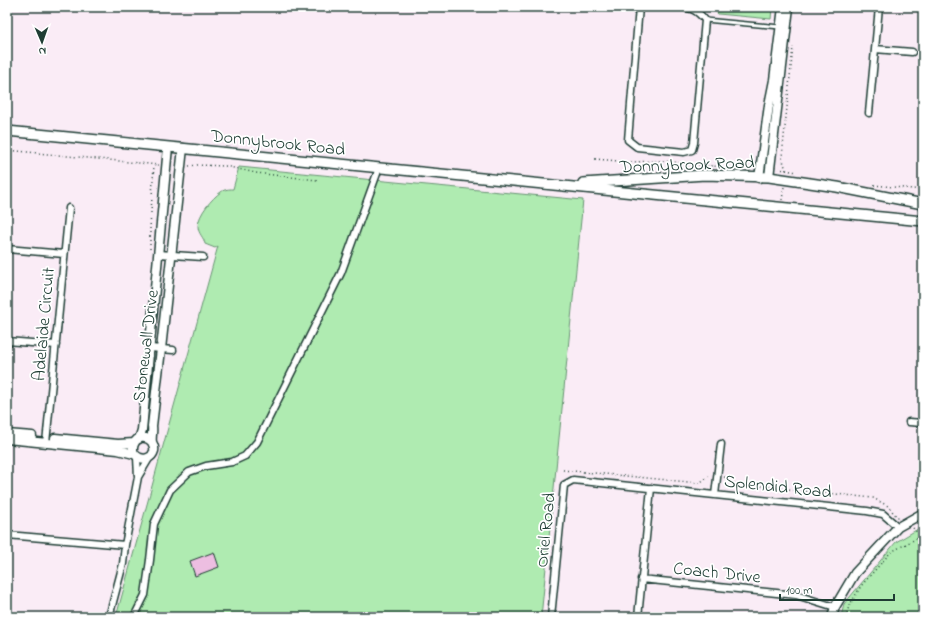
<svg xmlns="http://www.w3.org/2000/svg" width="930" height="624" viewBox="0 0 930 624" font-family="'Indie Flower',sans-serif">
<rect width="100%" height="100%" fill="#faecf6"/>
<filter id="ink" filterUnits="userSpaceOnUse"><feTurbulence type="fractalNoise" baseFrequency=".025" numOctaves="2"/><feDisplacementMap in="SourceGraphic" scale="8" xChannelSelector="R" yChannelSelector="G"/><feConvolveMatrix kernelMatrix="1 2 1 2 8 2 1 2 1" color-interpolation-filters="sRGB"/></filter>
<g filter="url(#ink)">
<path fill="#afebb1" stroke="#679472" d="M716,7H772L771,19L718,14L715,11Z
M239,167L583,200L541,617H116L218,246L215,248L205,244C204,237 198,234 198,226C198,215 212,198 221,192C225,189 229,189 233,189Z
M923,526V617H841L844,604L896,542Z"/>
<path fill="#edbee1" stroke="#1f3d34" d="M214,552L219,567L195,576L190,561Z"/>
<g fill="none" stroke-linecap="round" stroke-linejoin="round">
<g stroke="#1f3d34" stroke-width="6">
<path id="service" d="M705,20L780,27"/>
</g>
<g stroke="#1f3d34" stroke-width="9">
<path id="minor" d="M639,7L628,140L637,147L684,152L692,150L694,143L705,20C697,10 692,8 680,7
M875,49L912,52
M869,113L879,7
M7,249L64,254
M158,254L203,257
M7,341L56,345
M150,348L173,350
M909,422L923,423
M46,443L69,208
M138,477L150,457
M715,495L721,444
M7,535L125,545
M641,579L796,595L835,607
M109,617L123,564L125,545L138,477L137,457
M134,617L145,595L150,560L154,524L170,490L189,472L206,466L232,462L245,456L257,442L341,273L379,168
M551,617L564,485L573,480L867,511L883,514L898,527
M638,617L651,488"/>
</g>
<g stroke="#1f3d34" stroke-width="11">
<path id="tertiary" d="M769,177L789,7
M759,178L769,105L774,80L783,7
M7,434L32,436
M55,438L118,444L134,443
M7,439L118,450L134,454
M139,439L142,430L168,147
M152,442C147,436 137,436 134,444C128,458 150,465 154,451C155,447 153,445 152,442C151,438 153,431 152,426L161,349L183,148
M832,617L835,607L855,573L898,527L923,513"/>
</g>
<g stroke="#1f3d34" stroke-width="12">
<path id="secondary" d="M7,131L664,196L923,221
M583,183L705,175L769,177L837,187L923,204"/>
</g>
<path stroke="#1f3d34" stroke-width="1.5" stroke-dasharray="1 3" stroke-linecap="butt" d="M7,150L159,165
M595,159L631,162L662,161L722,167
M189,166L197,165L225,166L256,173L317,180
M746,167L754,168
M778,169L786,170L782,157L793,47
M786,170L797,172
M874,185L923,190
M782,200L784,187
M150,249V228L154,165
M563,470L699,483L711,475
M724,477L727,478L731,483L873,498L888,506L897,517H901
M913,528L920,536
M846,617L849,606L861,586L891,552L923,535"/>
<use href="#service" stroke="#fff" stroke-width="3"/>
<use href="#minor" stroke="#fff" stroke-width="6"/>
<use href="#tertiary" stroke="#fff" stroke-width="8"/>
<use href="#secondary" stroke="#fff" stroke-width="9"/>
</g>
</g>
<g text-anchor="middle" stroke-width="3.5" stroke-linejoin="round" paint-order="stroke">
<g font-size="18" fill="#1f3d34" stroke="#fff">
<text transform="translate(278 142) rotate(6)" y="6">Donnybrook Road</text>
<text transform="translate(687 164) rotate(-2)" y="6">Donnybrook Road</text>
<text transform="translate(43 324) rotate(-85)" y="6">Adelaide Circuit</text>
<text transform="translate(145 346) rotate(-83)" y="6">Stonewall Drive</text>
<text transform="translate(778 486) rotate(6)" y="6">Splendid Road</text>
<text transform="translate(545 530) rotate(-84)" y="6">Oriel Road</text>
<text transform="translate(717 572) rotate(6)" y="6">Coach Drive</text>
</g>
</g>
<rect width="930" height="624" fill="none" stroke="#fff" stroke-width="24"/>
<rect x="12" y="12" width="906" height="600" fill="none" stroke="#1f3d34" stroke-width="1.5" filter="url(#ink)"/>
<g transform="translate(42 42) rotate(178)" stroke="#ffffff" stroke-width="3" paint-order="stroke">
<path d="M0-3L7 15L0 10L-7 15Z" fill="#1f3d34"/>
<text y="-6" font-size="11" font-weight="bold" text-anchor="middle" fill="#1f3d34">N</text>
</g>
<path d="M780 594v6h114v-6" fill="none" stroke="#1f3d34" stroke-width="2"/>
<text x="786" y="594" font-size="12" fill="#1f3d34" stroke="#ffffff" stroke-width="3" paint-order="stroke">100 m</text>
</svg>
